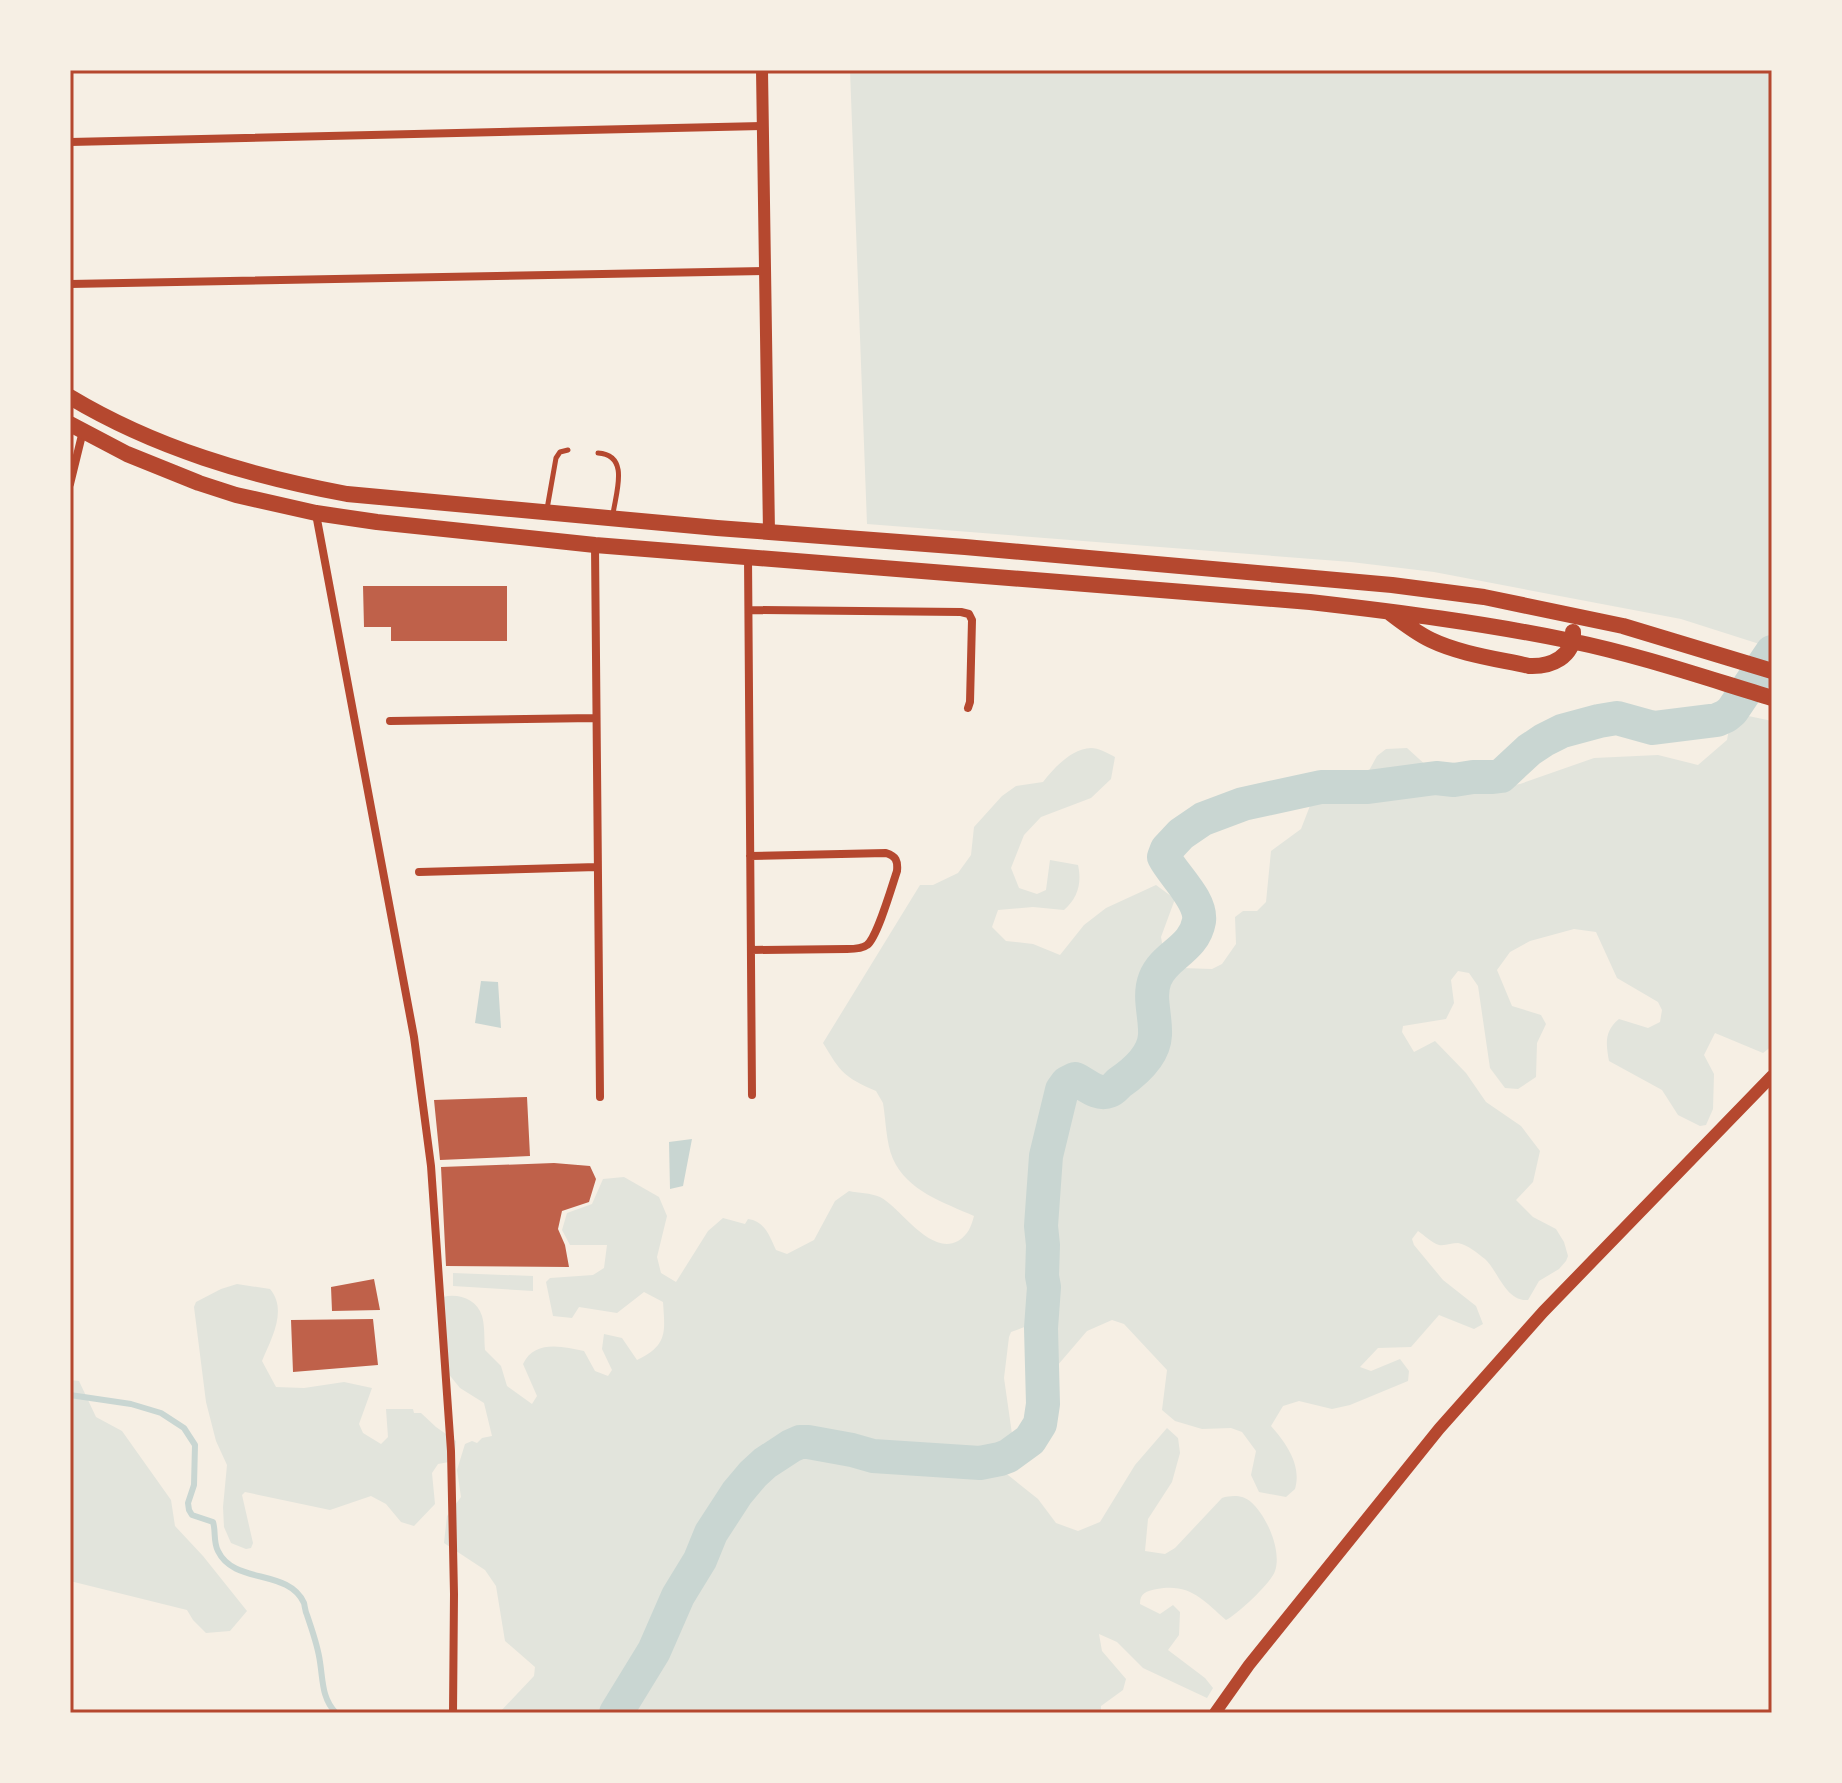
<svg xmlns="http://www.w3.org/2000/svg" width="1842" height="1783" viewBox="0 0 1842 1783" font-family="Ubuntu,sans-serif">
<rect width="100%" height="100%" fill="#f6efe4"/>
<path fill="#e2e4dc" d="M850,70H1772V648L1681,619L1434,572L1351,562L867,524Z
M1739,714L1772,721V1046L1763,1053L1715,1033L1704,1055L1714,1074L1713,1109L1706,1125L1700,1126L1678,1115L1662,1090L1609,1061C1606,1044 1604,1031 1619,1019L1648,1028L1660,1022L1662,1010L1658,1002L1617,978L1596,932L1574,929L1530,941L1510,952L1497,970L1512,1006L1541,1015L1546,1024L1537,1043L1536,1077L1518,1089L1505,1088L1490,1068L1478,986L1469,973L1458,971L1451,980L1454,1003L1446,1019L1403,1026L1402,1032L1414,1052L1435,1041L1466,1073L1486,1102L1521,1126L1540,1151L1533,1182L1516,1200L1533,1217L1556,1229L1564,1242L1568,1256L1566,1261L1559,1269L1539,1281L1528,1300C1506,1302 1498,1271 1485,1259C1477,1253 1468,1245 1458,1243C1452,1243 1445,1246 1439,1245C1432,1243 1424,1235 1418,1231L1412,1239L1414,1245L1443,1280L1476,1306L1483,1324L1474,1329L1439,1315L1411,1347L1378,1348L1360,1367L1371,1371L1400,1359L1409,1371L1408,1381L1350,1405L1332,1409L1299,1401L1283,1406L1271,1426C1286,1443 1302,1465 1295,1489L1286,1497L1259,1492L1251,1475L1256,1451L1242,1432L1231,1428L1202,1429L1175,1421L1162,1410L1167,1370L1124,1324L1112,1320L1087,1331L1051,1373L1027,1326L1011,1332L1009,1337L1004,1378L1012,1434L1002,1455L1003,1471L1038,1499L1056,1523L1078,1531L1100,1522L1135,1465L1167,1428L1178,1438L1180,1453L1172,1482L1148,1519L1145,1551L1165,1554L1175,1548L1222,1498C1232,1495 1243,1495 1251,1502C1267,1516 1282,1551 1275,1571C1272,1582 1237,1615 1226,1620C1203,1600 1190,1583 1157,1589C1146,1591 1140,1593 1140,1604L1160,1614L1173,1605L1180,1612L1179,1635L1168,1650L1205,1678L1213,1688L1207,1698L1143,1668L1117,1642L1099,1634L1102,1651L1126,1679L1123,1690L1101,1706V1713H499L534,1676L535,1667L505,1641L496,1586L485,1570L444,1543L447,1516L461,1497L457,1470L465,1444L472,1441L477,1443L482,1438L492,1436L484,1403L460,1388L447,1372L443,1297C458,1293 477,1299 482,1316C485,1326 484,1339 485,1350L501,1366L507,1386L532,1404L537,1396L523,1364C534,1340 562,1346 584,1351L595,1371L608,1376L612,1370L602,1349L604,1334L622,1338L637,1360C668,1345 665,1332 663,1302L644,1292L617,1313L579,1307L572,1318L553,1316L546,1282L550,1278L593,1275L604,1268L607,1245H570L562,1230L567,1213L592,1204L603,1179L624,1177L659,1197L667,1216L657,1257L661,1273L676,1282L708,1231L723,1218L745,1224L748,1219C765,1221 770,1237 776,1250L787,1254L814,1240L835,1201L849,1191C858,1193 871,1193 880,1197C901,1208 930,1256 958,1241C968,1235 971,1227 974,1216C945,1203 907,1191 893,1159C886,1143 886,1121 883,1103L876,1091C844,1077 841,1073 823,1043L920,885H933L958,873L971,855L974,827L1002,796L1016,786L1043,782C1054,768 1071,749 1091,748C1098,748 1108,753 1115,757L1111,779L1091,798L1041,817L1024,835L1011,868L1019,888L1037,894L1046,890L1050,860L1078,865C1082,883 1078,898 1064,910L1033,907L998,910L992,927L1006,941L1033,944L1060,955L1084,925L1106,908L1156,885L1175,899L1161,937L1165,960L1182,968L1212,969L1222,964L1236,944L1235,917L1243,911H1257L1266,902L1271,851L1301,829L1313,798L1330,788L1360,787L1377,756L1386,749L1407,748L1429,768L1434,790L1455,794L1520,784L1594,758L1658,755L1698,765L1727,740L1731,718Z
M453,1273L533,1276V1291L453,1286Z
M237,1284L270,1289C288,1310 271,1339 262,1361L276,1387L304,1388L344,1382L372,1388L359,1424L363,1433L381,1444L388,1437L386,1409H413L414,1413H421L436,1427L456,1441L455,1450L449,1462L438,1464L432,1473L435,1504L414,1526L401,1522L386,1504L371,1496L330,1510L245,1492L242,1495L253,1543L251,1548L246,1549L231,1543L224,1527L223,1507L227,1465L216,1441L206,1402L194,1307L196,1302L221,1289Z
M70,1380L79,1381L96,1417L122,1431L171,1500L175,1526L203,1556L247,1611L230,1631L206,1633L193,1620L187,1610L70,1581Z"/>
<path fill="#c9d6d2" d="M481,981L498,982L501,1028L475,1023Z
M692,1139L683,1186L670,1189L669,1142Z"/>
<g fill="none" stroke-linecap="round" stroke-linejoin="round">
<path stroke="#c9d6d2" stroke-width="6" d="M70,1395L131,1404L161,1413L184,1428L195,1445L194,1485L188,1503L189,1510L192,1515L213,1522C216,1531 213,1542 218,1551C234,1585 288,1568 304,1603C305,1607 305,1611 307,1615C312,1630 318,1646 320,1662C323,1681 322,1699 336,1713"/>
<path stroke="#c9d6d2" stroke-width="34" d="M616,1713L654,1651L678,1596L700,1560L711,1533L737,1493L753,1474L765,1463L791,1446L800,1442H808L852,1450L873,1456L980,1463L1000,1459L1008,1456L1030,1440L1040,1424L1043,1404L1041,1328L1044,1287L1042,1276L1043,1245L1041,1226L1046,1156L1062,1090L1067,1083L1075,1079C1085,1083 1097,1096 1109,1091C1113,1090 1116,1086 1119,1083C1135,1072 1154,1056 1155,1035C1156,1016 1148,997 1155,979C1164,955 1194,950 1199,921C1202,900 1173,875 1164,857L1167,849L1181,834L1203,819L1243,804L1321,787H1368L1436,778L1454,780L1473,777H1493L1501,776L1529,750L1544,740L1562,731L1599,721L1617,718L1653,728L1717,720L1726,716L1732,711L1772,652"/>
</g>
<path fill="#bf614a" d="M363,586H507V641H391V627H364Z
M527,1097L530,1156L440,1160L434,1100Z
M554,1163L590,1166L596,1179L589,1202L562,1211L558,1229L565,1245L569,1267L446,1266L441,1167Z
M374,1279L380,1310L332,1311L331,1287Z
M373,1319L378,1365L293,1372L291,1320Z"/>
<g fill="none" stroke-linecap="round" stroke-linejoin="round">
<path stroke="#b5482f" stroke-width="5" d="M598,453C630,455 616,492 613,514
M547,509L556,458L560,452L568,450"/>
<path stroke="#b5482f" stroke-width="8" d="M70,142L762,126
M70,284L765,271
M70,484L83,431
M316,514L414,1037L431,1166L451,1451L454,1594L453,1713
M595,546L600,1097
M748,557L752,1095
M749,610L961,612L969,614L972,620L970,702L968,708
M390,721L595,718
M750,856L886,853C896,856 898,861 897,871C892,886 877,938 867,945C862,949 853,949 847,949L751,950
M419,872L597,867"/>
<path stroke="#b5482f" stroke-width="12" d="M762,70L769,533
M1215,1713L1249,1665L1439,1429L1543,1312L1772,1076"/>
<path stroke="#b5482f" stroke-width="16" d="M70,397C155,448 250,476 347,494L717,528L965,547L1392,585L1484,597L1623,626L1772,671
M70,424L127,454L199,483L236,495L316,513L377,522L595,545L1310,602C1397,612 1484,623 1571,641C1639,655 1706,678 1772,698
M1389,612C1402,622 1416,633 1431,640C1460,654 1498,659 1529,666C1551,667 1574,657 1573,632"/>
</g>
<rect width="1842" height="1783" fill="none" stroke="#f6efe4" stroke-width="144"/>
<rect x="72" y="72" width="1698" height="1639" fill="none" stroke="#b5482f" stroke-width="3"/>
</svg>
